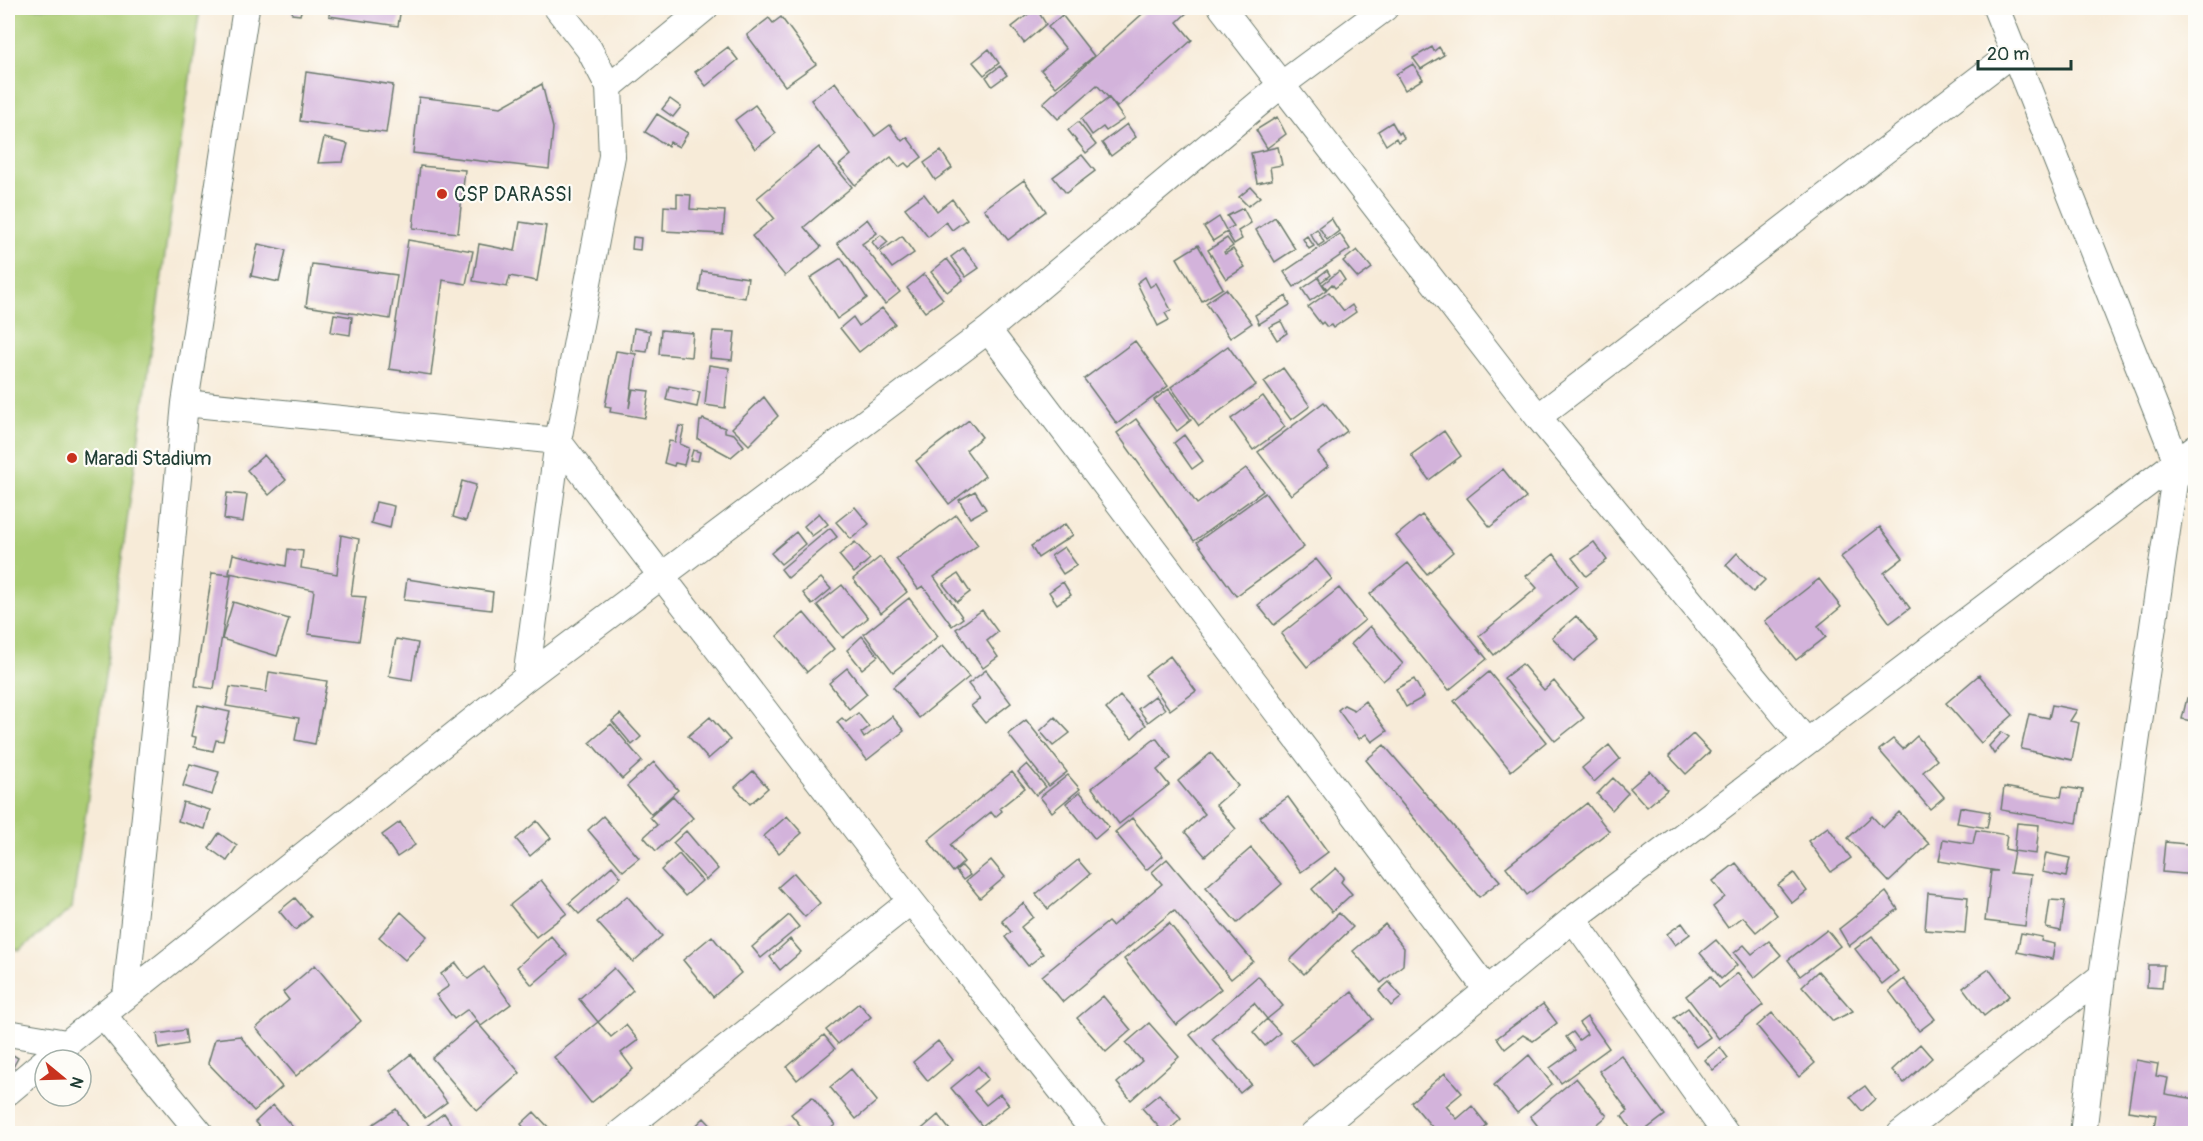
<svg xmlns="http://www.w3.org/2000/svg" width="2203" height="1141" viewBox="0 0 2203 1141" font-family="Pangolin,sans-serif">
<rect width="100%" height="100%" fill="#fdfcf7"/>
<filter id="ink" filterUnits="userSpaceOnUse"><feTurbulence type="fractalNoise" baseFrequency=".0167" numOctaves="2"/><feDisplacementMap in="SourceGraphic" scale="12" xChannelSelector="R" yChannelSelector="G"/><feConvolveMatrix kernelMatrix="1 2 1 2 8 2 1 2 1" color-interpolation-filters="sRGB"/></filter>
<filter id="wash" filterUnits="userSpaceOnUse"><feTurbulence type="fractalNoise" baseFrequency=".008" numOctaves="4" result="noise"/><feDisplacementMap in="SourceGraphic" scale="24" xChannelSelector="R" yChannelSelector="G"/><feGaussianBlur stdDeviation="1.35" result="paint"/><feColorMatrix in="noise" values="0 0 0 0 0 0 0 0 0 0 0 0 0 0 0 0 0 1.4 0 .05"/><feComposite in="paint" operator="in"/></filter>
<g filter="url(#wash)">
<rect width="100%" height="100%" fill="#f7ebd8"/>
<path fill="#accc74" stroke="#668454" stroke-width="1.5" d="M8,8H200L72,908L20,950L8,948Z"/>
<g id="blocks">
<path fill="#d3b3db" d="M293,8H302L300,15L292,14Z
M330,8H401L398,26L329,16Z
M1036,8L1046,24L1024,43L1012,27Z
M1149,8H1189L1191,9L1177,22L1192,40L1117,107L1097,85L1058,119L1043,103Z
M1062,15L1094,56L1056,87L1041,70L1066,49L1048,27Z
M781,17L816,64L785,86L747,35L769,18L773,23Z
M728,47L738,60L706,86L695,72Z
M1432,47L1434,51L1439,47L1444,55L1421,69L1413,58Z
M989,49L999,63L984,75L973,62Z
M1413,64L1423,79L1405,90L1396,74Z
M1000,66L1007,75L992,86L986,77Z
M306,72L393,85L386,133L300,121Z
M835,82L875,136L890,125L902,141L907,137L922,157L909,167L905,163L899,167L891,157L855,185L839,165L851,155L811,100Z
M542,84L553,128L549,169L413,153L419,97L501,107Z
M1109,98L1124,119L1106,131L1103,127L1092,135L1081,119Z
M670,99L681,107L673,117L662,109Z
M755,105L776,133L755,149L735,120Z
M657,114L688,133L679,147L670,142L668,146L645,132Z
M1277,117L1286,134L1267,148L1256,130Z
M1078,122L1096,145L1086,153L1068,130Z
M1392,122L1399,134L1401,132L1404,138L1398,142L1396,138L1386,145L1378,131Z
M1127,124L1136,137L1111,156L1102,143Z
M324,138L348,144L343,162L318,163Z
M819,147L852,187L804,227L821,247L785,276L752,236L774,218L757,198Z
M1278,147L1282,165L1270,167L1272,180L1257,183L1251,153Z
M941,151L952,168L935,180L924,163Z
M1082,155L1095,171L1066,193L1053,177Z
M420,166L465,170L458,233L413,228Z
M1024,180L1046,211L1008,240L984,209Z
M1251,187L1260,197L1248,206L1239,197Z
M677,194L691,195L690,209L725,211L723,234L663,231L664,206L677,207Z
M924,194L937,211L952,199L967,219L952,230L946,222L928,237L905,208Z
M1243,208L1251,223L1238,231L1242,239L1234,244L1227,232L1213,241L1204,227L1219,217L1226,230L1234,226L1227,216Z
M1275,217L1295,249L1275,262L1256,230Z
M1331,218L1339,231L1327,240L1319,227Z
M867,219L877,233L862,244L900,292L885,304L837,243Z
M520,222L546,226L537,281L510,276L507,287L473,281L479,244L515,251Z
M1317,229L1324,242L1318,246L1310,234Z
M1340,234L1350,249L1294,287L1284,272Z
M881,235L888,242L878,250L872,242Z
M902,236L914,253L892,268L880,252Z
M1307,236L1314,246L1309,249L1303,239Z
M633,237L641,238L640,250L632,249Z
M1227,238L1233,246L1224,252L1225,254L1233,249L1245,267L1226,279L1208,250Z
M408,240L473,251L466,284L443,280L431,375L389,369Z
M258,244L286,250L279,282L251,276Z
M1198,245L1223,288L1202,301L1177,258Z
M963,248L979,268L966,277L951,257Z
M1357,250L1372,268L1358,278L1343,261Z
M841,258L867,298L837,319L810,278Z
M947,259L963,280L947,292L931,272Z
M312,264L397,275L390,319L306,306Z
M1327,270L1330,275L1321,282L1318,277Z
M702,271L748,278L745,298L699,291Z
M1339,271L1345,280L1335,288L1332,284L1327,289L1323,284Z
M924,274L943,299L925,312L907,288Z
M1145,277L1150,287L1156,283L1171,310L1165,313L1169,320L1158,326L1137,283Z
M1318,278L1326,290L1310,301L1302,289Z
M1226,289L1252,323L1230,338L1206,303Z
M1329,292L1344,311L1352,305L1356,312L1333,328L1331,325L1327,327L1323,322L1321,324L1308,307Z
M1286,296L1290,305L1259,324L1255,315Z
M882,308L895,324L859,352L840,328L853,317L859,326Z
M334,314L352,317L350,335L331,332Z
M1281,321L1287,333L1277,340L1269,327Z
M634,328L650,331L647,352L631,350Z
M661,330L693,333L691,357L659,354Z
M713,331L735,332L732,360L710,358Z
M1135,341L1168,386L1117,424L1084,379Z
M1228,346L1256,385L1199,426L1171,387Z
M616,351L636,354L629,408L633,389L649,391L645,418L610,412L611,407L605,406Z
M709,365L729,368L725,408L705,405Z
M1283,368L1310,406L1291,420L1264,382Z
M669,386L700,392L697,407L666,400Z
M1169,389L1191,420L1177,431L1154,400Z
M1263,396L1285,427L1253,450L1231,419Z
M764,397L778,416L749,445L732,428Z
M1324,402L1347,431L1318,453L1328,466L1291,495L1258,452Z
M703,419L725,428V432L734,434L744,446L731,457L698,439L700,421H702Z
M1136,419L1197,504L1246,468L1263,491L1194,541L1117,433Z
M969,420L982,437L966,450L985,476L949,504L916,461Z
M679,426L684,427L680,444L689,448L684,465L675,463L674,466L664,463L669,441L675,442Z
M1444,431L1461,456L1429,480L1411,455Z
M1184,435L1203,461L1192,469L1174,443Z
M693,450L700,452L698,461L690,460Z
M264,455L286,480L269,495L247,470Z
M1503,469L1526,498L1490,527L1467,498Z
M462,481L476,485L466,521L453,517Z
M975,491L986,509L970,518L959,500Z
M227,493L247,495L243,522L224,519Z
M1265,493L1304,547L1236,596L1197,542Z
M376,502L394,506L390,528L371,523Z
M855,507L869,524L851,539L836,522Z
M819,513L828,524L812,536L804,526Z
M956,515L978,545L934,577L963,618L952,626L923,586L918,589L896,559Z
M1422,515L1453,552L1427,574L1396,536Z
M1065,524L1073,535L1038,558L1031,546Z
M1880,527L1903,558L1884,573L1910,608L1890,623L1841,557Z
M830,528L837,537L788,578L781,569Z
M796,532L805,544L781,564L771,553Z
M341,535L359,539L351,596L366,597L359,641L308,634L314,590L229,573L233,554L286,566L288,549L303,551L301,568L337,574Z
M855,542L870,559L854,573L839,555Z
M1594,542L1607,560L1586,576L1572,558Z
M1064,547L1077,565L1063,574L1051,556Z
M1737,553L1765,580L1753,592L1726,565Z
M1554,554L1578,586L1494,655L1479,636L1537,588L1526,576Z
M880,557L907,592L881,613L853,579Z
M1316,559L1332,579L1274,625L1258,605Z
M1408,563L1487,659L1449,690L1370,594Z
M212,573L231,575L214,689L195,686Z
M958,574L970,592L957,602L943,584Z
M821,578L831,589L812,605L803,593Z
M407,579L493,592L491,610L404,600Z
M1819,579L1841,607L1818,626L1826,637L1796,660L1765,621Z
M1063,582L1071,595L1057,604L1049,592Z
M842,585L868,618L843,638L817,605Z
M1339,588L1365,620L1307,667L1281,634Z
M909,598L938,636L893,672L864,634Z
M233,602L289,619L277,656L222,639Z
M982,610L998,632L987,641L998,657L983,668L956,629Z
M804,613L834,649L807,672L777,636Z
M1576,616L1598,641L1574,661L1552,637Z
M1370,626L1403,664L1383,681L1351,644Z
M862,636L878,656L862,669L847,650Z
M396,639L418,643L412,680L389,676Z
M943,645L969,677L919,718L893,687Z
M1170,656L1196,691L1170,710L1145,675Z
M1522,664L1544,690L1554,681L1584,718L1555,741L1504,678Z
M847,668L867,694L849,709L829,683Z
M986,670L1011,703L985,723L971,706L980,699L968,684Z
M269,672L327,681L315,744L295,740L299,718L226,706L230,687L266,692Z
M1489,672L1546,742L1511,771L1454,701Z
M1979,675L2013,715L1981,743L1946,703Z
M1414,679L1424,697L1406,707L1396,689Z
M1120,696L1146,725L1132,738L1106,709Z
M1155,696L1165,709L1148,722L1138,709Z
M2187,698L2196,700V722L2182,719Z
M1365,701L1387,731L1372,742L1366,734L1359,739L1338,710L1344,705L1354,710Z
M198,705L230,712L223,741L216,740L213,751L194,747L196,737L191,736Z
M2052,705L2077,710L2070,721L2079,723L2072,760L2021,749L2029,714L2049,718Z
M858,713L869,727L861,733L864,738L892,716L904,731L867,760L837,722L842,718L846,722Z
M620,714L641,737L632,745L612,721Z
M710,717L730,740L708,759L688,736Z
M1055,717L1070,733L1053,746L1040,731Z
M1026,720L1067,772L1049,786L1008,734Z
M611,724L642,761L622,779L590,742Z
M2002,732L2009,737L1994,754L1989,746Z
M1693,734L1710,752L1686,774L1669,756Z
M1917,736L1937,760L1923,772L1944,797L1930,809L1879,750L1893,739L1903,749Z
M1156,738L1171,758L1157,770L1169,785L1119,824L1092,788Z
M1384,745L1500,881L1479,897L1366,760Z
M1609,745L1620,759L1594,782L1582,768Z
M1211,753L1238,786L1216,805L1236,829L1205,856L1185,832L1205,814L1178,781Z
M654,762L678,790L651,814L627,786Z
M190,764L219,772L212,795L183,786Z
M1027,764L1046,787L1036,795L1018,772Z
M753,771L768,788L750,804L735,787Z
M1650,771L1667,790L1647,807L1630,788Z
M1012,772L1025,788L1000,808L1002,811L995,817L991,812L950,845L964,862L953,872L928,840Z
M1068,775L1080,789L1052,812L1040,797Z
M1613,778L1628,793L1612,810L1597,794Z
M2004,787L2061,797L2063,787L2083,790L2077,823L2001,810Z
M1080,792L1109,827L1095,839L1066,803Z
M673,796L693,818L656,851L644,837L657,825L650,817Z
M1288,797L1328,852L1301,872L1260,817Z
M183,802L210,810L205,829L178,821Z
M1587,803L1609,831L1527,895L1506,867Z
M1960,807L1990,812L1987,828L1957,823Z
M1899,812L1929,844L1889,882L1848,838L1872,816L1883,828Z
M603,816L639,858L623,871L588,830Z
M787,816L802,833L779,853L764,836Z
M1132,818L1163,856L1146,870L1115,832Z
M537,821L551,838L530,856L516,839Z
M400,822L415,845L397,857L382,835Z
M2017,823L2039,825L2036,854L2014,851L2010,873L2031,875L2025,926L1985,921L1991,871H1998L1939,861L1943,839L1973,844L1976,830L2007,835L2005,849L2014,851Z
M1828,827L1851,858L1831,872L1808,841Z
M686,831L718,869L706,880L673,843Z
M219,833L237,846L227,861L209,848Z
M2165,842L2196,845V875L2162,872Z
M1251,848L1282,884L1237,923L1206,887Z
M2046,853L2070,858L2066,877L2042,872Z
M679,854L702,881L685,896L661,870Z
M1167,859L1253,961L1231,979L1174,910L1063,1002L1042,976L1108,922L1112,926L1162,884L1152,872Z
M991,860L1005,877L980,898L966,881Z
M1078,860L1090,874L1048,909L1036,894Z
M1736,863L1777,915L1756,932L1743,917L1728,928L1713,907L1725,897L1713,881Z
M612,866L621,877L579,914L569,903Z
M962,866L970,875L963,880L956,871Z
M1336,868L1344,877L1341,882L1352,894L1332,912L1312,889Z
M794,873L820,903L805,917L778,887Z
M1794,873L1807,891L1792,903L1778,885Z
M541,880L567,913L536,937L510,905Z
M1886,892L1898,909L1849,946L1839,929Z
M1928,893L1968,897L1965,933L1925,930Z
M627,896L662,936L633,962L597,922Z
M295,898L311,917L295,930L279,911Z
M2050,900L2065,901L2061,931L2046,928Z
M1023,903L1033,917L1021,927L1043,954L1028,966L1005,937L1011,932L1002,921Z
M401,912L427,936L405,960L379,937Z
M1339,913L1353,927L1304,974L1290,960Z
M789,915L799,927L761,958L752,947Z
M1169,923L1221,989L1176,1025L1124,959Z
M1682,923L1690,934L1675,945L1667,934Z
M1385,924L1404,948L1403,965L1381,983L1353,951Z
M1827,930L1840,946L1800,976L1788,960Z
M2021,933L2042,937L2041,941L2055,944L2052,959L2017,952Z
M551,936L567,955L532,985L517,967Z
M712,936L741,973L713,997L683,960Z
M1872,936L1898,971L1882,984L1855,949Z
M790,939L801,952L780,970L770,957Z
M1716,940L1737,965L1721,979L1700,953Z
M1769,941L1781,955L1754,978L1734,953L1744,945L1752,954Z
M456,963L468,979L484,967L511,1004L481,1026L468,1009L454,1019L436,995L449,986L441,974Z
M315,965L361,1021L296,1076L256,1028L289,1000L283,992Z
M2148,965H2164L2162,988L2147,987Z
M614,968L633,990L598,1022L611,1037L626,1025L638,1040L621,1053L633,1069L591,1103L554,1057L598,1022L579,999Z
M1989,969L2009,996L1984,1016L1963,988Z
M1818,971L1853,1011L1833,1021L1802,986Z
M1738,973L1763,1005L1719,1039L1686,996L1711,976L1719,988Z
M1258,976L1283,1006L1267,1019L1254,1003L1212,1039L1251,1084L1240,1093L1190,1035Z
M1904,979L1935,1019L1919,1031L1889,991Z
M1389,982L1402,997L1391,1006L1379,991Z
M1352,992L1373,1019L1313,1066L1291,1039Z
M1103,996L1131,1030L1106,1052L1077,1018Z
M859,1003L871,1017L838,1044L826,1030Z
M1543,1004L1557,1023L1533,1041L1523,1035L1505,1049L1497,1038Z
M1688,1008L1710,1037L1696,1047L1674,1018Z
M1772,1013L1815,1063L1799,1077L1757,1026Z
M1587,1017L1609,1048L1561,1083L1550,1068L1575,1050L1566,1037L1573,1032L1579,1040L1587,1034L1579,1023Z
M1267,1019L1280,1033L1265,1046L1253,1032Z
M476,1021L520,1073L477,1111L432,1058Z
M1149,1023L1179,1057L1131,1100L1117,1083L1142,1061L1126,1043Z
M185,1030L187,1044L159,1049L157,1034Z
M824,1035L835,1049L797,1080L787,1067Z
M240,1036L282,1087L254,1111L208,1063L215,1039Z
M938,1041L953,1060L928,1081L913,1062Z
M1920,1044L1932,1058L1904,1083L1892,1070Z
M1720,1047L1728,1058L1713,1070L1705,1060Z
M8,1052L18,1058L12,1069L8,1066Z
M411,1054L447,1102L425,1118L390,1071Z
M1529,1055L1552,1084L1517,1113L1494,1085Z
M1621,1055L1665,1115L1640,1134H1634L1622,1116L1628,1111L1599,1071Z
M2136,1060L2158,1064L2156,1076L2168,1078L2165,1094L2196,1099V1134H2153L2156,1115L2128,1111Z
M978,1066L988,1079L974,1091L986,1105L1000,1094L1009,1105L982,1126L951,1088Z
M851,1069L877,1101L856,1119L830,1087Z
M1445,1073L1462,1093L1446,1106L1457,1119L1472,1106L1487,1125L1477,1134H1438L1411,1102Z
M1576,1078L1607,1116L1586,1134H1544L1530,1116Z
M1865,1086L1875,1099L1862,1111L1850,1097Z
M1159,1094L1181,1119L1165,1134L1142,1108Z
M812,1097L835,1125L824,1134H807L791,1114Z
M273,1105L299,1134H265L255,1122Z
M396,1109L409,1130L404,1134H358Z
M534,1112L551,1130L547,1134H520L525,1129L521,1124Z
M444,1113L458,1134H416Z
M938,1115L953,1134H916Z
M704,1118L719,1134H687Z
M788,1127L795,1134H775Z"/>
</g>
</g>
<g filter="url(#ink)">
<use href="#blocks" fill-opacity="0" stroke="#6b7a6d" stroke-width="1.5"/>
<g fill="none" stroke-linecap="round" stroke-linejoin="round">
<g stroke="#6b7a6d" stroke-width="28">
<path id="street" d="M1222,8L1538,417L1806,741
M1996,8L2177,462L2196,474
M609,87L705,8
M988,330L1487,990
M185,403L558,441L911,901L1096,1134
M1538,417L2015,51
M526,678L558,441L612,156L609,87L589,49L557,8
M1573,919L1726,1134
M126,996L157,702L185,403L246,8
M103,1015L201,1134
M8,1033L66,1043
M46,1060L526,678L988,330L1281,85L1385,8
M8,1092L45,1061
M619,1134L911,901
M1313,1134L1573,919L2196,447
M1900,1134L2102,976
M2083,1134L2102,976L2177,462"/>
</g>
<use href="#street" stroke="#fff" stroke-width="26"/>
</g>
</g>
<g fill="#c8321e" stroke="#fdfcf7" stroke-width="2">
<circle cx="442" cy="194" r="6"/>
<circle cx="72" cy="458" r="6"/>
</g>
<g text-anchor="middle" stroke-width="4.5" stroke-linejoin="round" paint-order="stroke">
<g font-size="20" fill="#1f3d34" stroke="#fdfcf7" text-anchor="start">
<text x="454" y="201">CSP DARASSI</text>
<text x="84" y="465">Maradi Stadium</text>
</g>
</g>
<rect width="2203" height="1141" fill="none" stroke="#fdfcf7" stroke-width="30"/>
<g transform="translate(63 1078) rotate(109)"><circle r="28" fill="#fdfcf7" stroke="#a4b0a9" stroke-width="1.5"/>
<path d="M0-4.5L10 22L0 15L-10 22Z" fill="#c8321e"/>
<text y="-9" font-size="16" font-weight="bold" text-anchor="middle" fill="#1f3d34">N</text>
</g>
<path d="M1978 60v9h93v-9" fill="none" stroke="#1f3d34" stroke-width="3"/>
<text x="1987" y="60" font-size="18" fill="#1f3d34" stroke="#fdfcf7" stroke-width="4.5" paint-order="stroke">20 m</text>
</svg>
